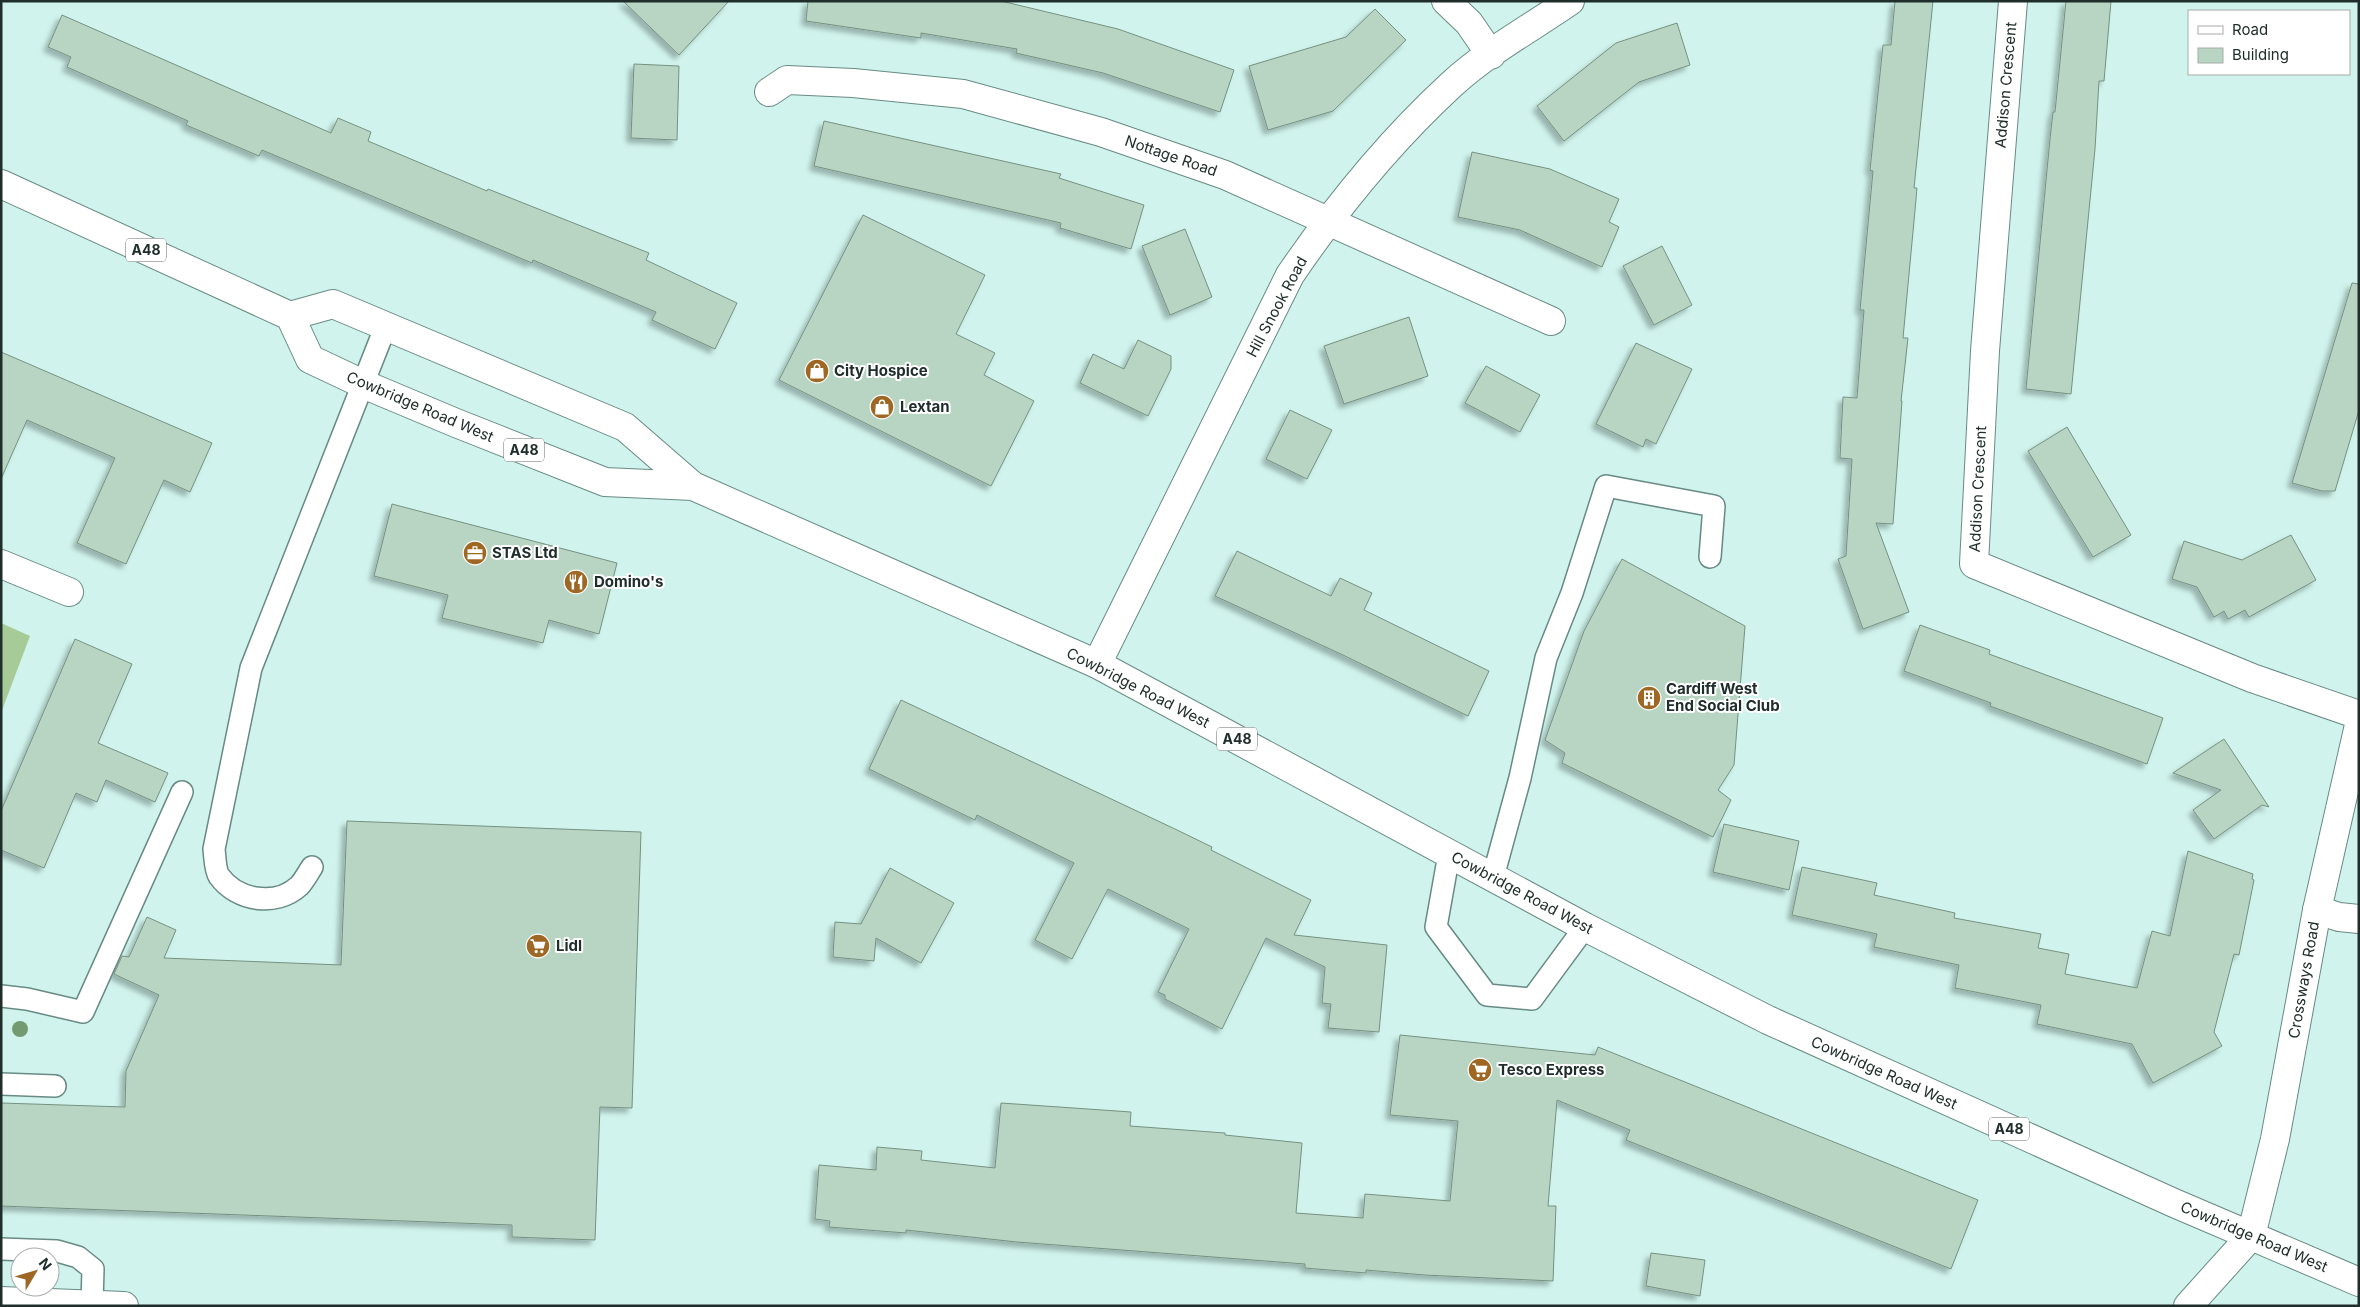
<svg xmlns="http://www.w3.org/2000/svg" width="2360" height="1307" viewBox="0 0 2360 1307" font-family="Inter,sans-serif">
<defs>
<filter id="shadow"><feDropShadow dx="-4.5" dy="4.5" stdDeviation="2.5" flood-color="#0004"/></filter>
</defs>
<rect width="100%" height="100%" fill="#d0f4ed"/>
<path fill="#a7cb97" d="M1,623L30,636L1,713Z"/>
<path fill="#b8d5c3" stroke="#769181" filter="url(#shadow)" d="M623,1H729L679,55Z
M808,1H1001L1118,29L1234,70L1220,112L1103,73L1016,53L1017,49L921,33V38L806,21Z
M1895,1H1933L1914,188H1917L1914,221L1903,338H1908L1901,401H1902L1893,524L1876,523L1909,612L1863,629L1838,559L1846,556L1852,459L1840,458L1843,397L1857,398L1864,310H1860L1873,171L1870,170L1883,45H1891Z
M2066,1H2111L2104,81H2099L2095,149L2071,394L2026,389L2050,139L2053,112H2055Z
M1375,9L1406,40L1333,111L1268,130L1249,66L1346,37Z
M62,15L331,133L338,118L371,132L368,141L487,191L488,189L649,253L646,260L737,303L715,349L652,320L656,312L533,260L532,263L262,150L259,156L186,125L188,121L67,67L71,57L48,47Z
M1677,23L1690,65L1639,82L1564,141L1537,106L1616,43Z
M634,64L679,66L677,140L631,138Z
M824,121L1061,174L1059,178L1144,205L1131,249L1060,228L1061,223L814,166Z
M1472,152L1550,169L1619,199L1609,222L1619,227L1602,267L1520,230L1458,217Z
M863,215L985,275L956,334L995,353L984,375L1034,401L991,486L779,380Z
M1185,229L1212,297L1170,315L1142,246Z
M1662,246L1692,305L1654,325L1623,266Z
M2352,283L2359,284V410L2335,491H2322L2292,483Z
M1409,317L1428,376L1344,404L1324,346Z
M1138,340L1171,356V369L1148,416L1080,383L1093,354L1124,369Z
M1636,343L1692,369L1656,444L1646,439L1643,447L1596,424Z
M1,352L212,443L190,492L164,480L126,564L77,543L115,458L27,420L1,479Z
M1486,366L1540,395L1520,432L1465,403Z
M1290,410L1332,430L1307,479L1266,459Z
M2067,427L2131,535L2093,557L2028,451Z
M392,504L617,563L599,634L549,620L543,643L442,618L448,595L374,576Z
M2291,535L2316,580L2249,617L2245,610L2228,619L2224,611L2214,617L2197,587L2172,579L2184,541L2242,560Z
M1237,551L1331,596L1340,578L1372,593L1364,610L1489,671L1468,716L1343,655L1215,596Z
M1622,559L1745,626L1734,765L1718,790L1731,800L1713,837L1562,763L1565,753L1545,740L1584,631Z
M1920,625L1990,650L1989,654L2163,718L2147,764L1990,706L1991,703L1904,671Z
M75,639L132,664L98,743L168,773L155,802L106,780L97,802L76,793L44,868L1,850V811Z
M901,700L1175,829L1212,847L1211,850L1311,900L1294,935L1387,945L1379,1032L1328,1028L1331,1004L1322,1003L1325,967L1266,938L1222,1029L1165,999V995L1158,992L1189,929L1108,889L1072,959L1035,940L1074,863L977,815L975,820L869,769Z
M2224,739L2269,807L2262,805L2214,839L2193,810L2221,790L2173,773Z
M347,821L641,832L632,1108L600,1107L595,1240L512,1237V1225L1,1206V1103L125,1107L126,1071L159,995L114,974L122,956L129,957L147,917L176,930L164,958L341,965Z
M1724,824L1799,841L1789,890L1713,872Z
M2188,851L2253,874L2252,879L2254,880L2239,955L2234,954L2214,1032L2222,1046L2153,1083L2132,1044L2037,1024L2041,1005L1955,988L1959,965L1874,947L1877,934L1792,915L1802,867L1877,883L1874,895L1955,913L1954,918L2041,934L2038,948L2069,954L2065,974L2137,988L2152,931L2170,936Z
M890,868L954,903L921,963L876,938L874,961L833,957L835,922L861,924Z
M1400,1035L1595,1055L1598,1047L1978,1200L1951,1269L1626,1140L1630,1130L1557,1100L1548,1206H1556L1553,1281L1425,1275L1366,1270V1273L1305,1268V1264L1017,1242L906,1230V1233L829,1227L830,1221L815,1219L819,1165L876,1170L877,1147L922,1151L921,1160L995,1168L1001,1103L1131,1112L1130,1126L1225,1133V1135L1302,1143L1296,1213L1363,1218L1365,1194L1450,1201L1458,1121L1390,1115Z
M1651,1253L1705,1260L1700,1296L1646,1286Z"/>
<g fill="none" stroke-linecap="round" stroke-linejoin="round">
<g stroke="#688a84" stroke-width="24">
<path id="service" d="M1449,854L1436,927L1487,995L1532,999L1585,927
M312,867C308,873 304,881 299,886C276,907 237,901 219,876C215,870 215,857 214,849L251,668L385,328
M1493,877L1520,778L1546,658L1572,593L1606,486L1714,506L1710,557
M1,996L27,999L83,1012L182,792
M1,1084L55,1086
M1,1249L57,1251L78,1257L93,1269L92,1303"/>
</g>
<g stroke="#688a84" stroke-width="30">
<path id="minor" d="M1446,1L1469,23L1491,55
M2013,1L1985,351L1974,564L2252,678L2359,715
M769,92L787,80L853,83L963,94L1101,132L1225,175L1551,321
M1,564L69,592
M1097,664L1290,275C1337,206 1390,141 1452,84C1487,52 1531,28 1570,1
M2317,910L2339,917L2359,919
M1,1301L124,1306
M2188,1306L2251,1236"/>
</g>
<g stroke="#688a84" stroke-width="30">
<path id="tertiary" d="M2251,1236L2275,1139L2317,910L2359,725"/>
</g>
<g stroke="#688a84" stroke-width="30">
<path id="trunk" d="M1,184L290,316L310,359L363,384L456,423L605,482L693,486
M290,316L333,304L625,427L693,486L1097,664L1585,927L1768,1020L2174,1203L2359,1282"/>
</g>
<use href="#service" stroke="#fff" stroke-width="21"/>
<use href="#minor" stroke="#fff" stroke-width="28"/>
<use href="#tertiary" stroke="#fff" stroke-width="28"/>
<use href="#trunk" stroke="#fff" stroke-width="28"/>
</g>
<circle fill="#739b6f" cx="20" cy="1029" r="8"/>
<defs>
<g id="shop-disc" transform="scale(1.25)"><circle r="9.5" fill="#9f6724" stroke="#fff"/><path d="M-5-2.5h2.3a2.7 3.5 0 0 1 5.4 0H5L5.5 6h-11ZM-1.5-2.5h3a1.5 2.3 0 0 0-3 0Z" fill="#fff"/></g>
<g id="office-disc" transform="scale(1.25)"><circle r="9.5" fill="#9f6724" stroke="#fff"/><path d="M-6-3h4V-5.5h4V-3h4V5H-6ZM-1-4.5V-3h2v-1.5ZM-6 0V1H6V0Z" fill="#fff"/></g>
<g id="restaurant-disc" transform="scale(1.25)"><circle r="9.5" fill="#9f6724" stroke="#fff"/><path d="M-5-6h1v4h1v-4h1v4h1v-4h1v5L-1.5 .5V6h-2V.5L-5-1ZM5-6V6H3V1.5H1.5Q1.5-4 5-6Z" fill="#fff"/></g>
<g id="building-disc" transform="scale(1.25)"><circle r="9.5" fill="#9f6724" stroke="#fff"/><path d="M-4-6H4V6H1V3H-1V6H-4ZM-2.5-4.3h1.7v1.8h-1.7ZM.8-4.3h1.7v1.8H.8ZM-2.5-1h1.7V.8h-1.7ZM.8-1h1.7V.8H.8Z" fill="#fff"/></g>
<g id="supermarket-disc" transform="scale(1.25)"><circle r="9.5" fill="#9f6724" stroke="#fff"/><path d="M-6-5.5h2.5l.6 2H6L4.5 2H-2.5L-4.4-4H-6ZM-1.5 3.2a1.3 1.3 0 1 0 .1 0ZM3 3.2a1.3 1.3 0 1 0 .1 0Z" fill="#fff"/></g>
</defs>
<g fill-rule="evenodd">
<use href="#shop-disc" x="817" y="371"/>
<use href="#shop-disc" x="882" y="407"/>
<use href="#office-disc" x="475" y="553"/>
<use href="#restaurant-disc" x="576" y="582"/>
<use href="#building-disc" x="1649" y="698"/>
<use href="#supermarket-disc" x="538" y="946"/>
<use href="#supermarket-disc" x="1480" y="1070"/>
</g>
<g text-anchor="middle" stroke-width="4" stroke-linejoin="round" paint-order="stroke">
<g fill="#fff" stroke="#636d6b" stroke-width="1">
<rect x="126" y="238.5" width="40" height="23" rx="4"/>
<rect x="504" y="438.5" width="40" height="23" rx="4"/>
<rect x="1217" y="727.5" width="40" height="23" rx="4"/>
<rect x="1989" y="1117.5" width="40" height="23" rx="4"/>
</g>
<g font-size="14" font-weight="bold" fill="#202e2b">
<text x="146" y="255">A48</text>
<text x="524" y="455">A48</text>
<text x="1237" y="744">A48</text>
<text x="2009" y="1134">A48</text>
</g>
<g font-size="15" fill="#202e2b" stroke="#fff">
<text transform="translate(2006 85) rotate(-85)" y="5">Addison Crescent</text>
<text transform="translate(1171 156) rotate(19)" y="5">Nottage Road</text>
<text transform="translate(1277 307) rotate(-62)" y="5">Hill Snook Road</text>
<text transform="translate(420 407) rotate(23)" y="5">Cowbridge Road West</text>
<text transform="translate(1978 489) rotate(-87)" y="5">Addison Crescent</text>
<text transform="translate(1138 688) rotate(27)" y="5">Cowbridge Road West</text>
<text transform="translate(1522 893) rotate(28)" y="5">Cowbridge Road West</text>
<text transform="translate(2304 980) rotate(-80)" y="5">Crossways Road</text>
<text transform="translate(1884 1073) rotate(24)" y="5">Cowbridge Road West</text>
<text transform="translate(2254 1237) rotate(23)" y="5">Cowbridge Road West</text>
</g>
<g font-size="15" font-weight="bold" fill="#202e2b" stroke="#fff" text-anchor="start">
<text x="834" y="376">City Hospice</text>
<text x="900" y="412">Lextan</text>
<text x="492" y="558">STAS Ltd</text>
<text x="594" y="587">Domino's</text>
<text x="1666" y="694">Cardiff West<tspan x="1666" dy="17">End Social Club</tspan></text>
<text x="556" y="951">Lidl</text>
<text x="1498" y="1075">Tesco Express</text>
</g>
</g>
<rect width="2360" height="1307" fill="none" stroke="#202e2b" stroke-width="5"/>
<rect x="2188" y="10" width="162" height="65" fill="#ffffff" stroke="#a6abaa"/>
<rect x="2198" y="26" width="25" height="8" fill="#ffffff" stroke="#a6abaa"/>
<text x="2232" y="35" font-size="15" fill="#202e2b">Road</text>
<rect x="2198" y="48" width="25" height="15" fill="#b8d5c3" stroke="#a6abaa"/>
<text x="2232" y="60" font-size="15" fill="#202e2b">Building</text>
<g transform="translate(35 1272) rotate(52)"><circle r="24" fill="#ffffff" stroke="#a6abaa"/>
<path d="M0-4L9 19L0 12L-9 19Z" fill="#9f6724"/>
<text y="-8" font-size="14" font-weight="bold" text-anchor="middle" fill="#202e2b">N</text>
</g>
</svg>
